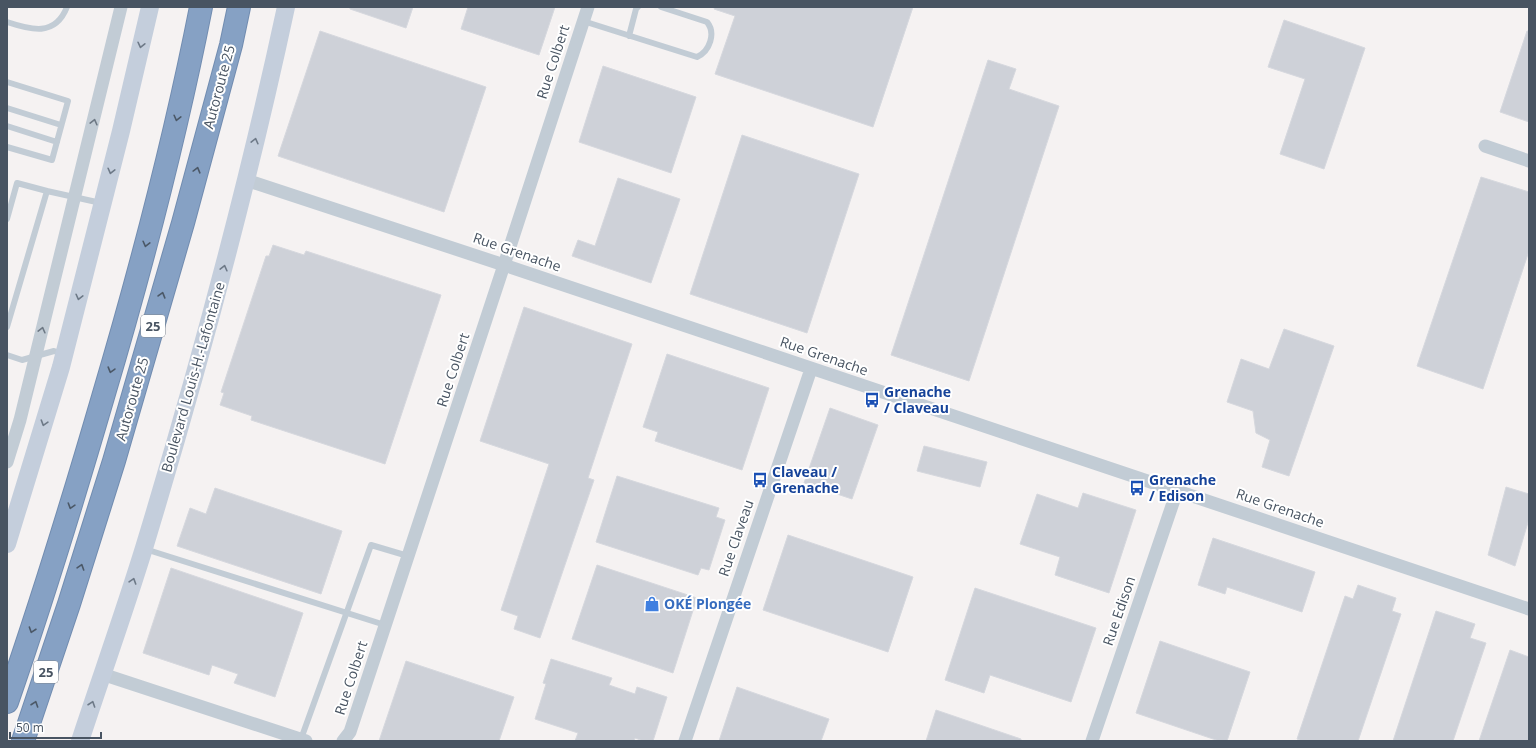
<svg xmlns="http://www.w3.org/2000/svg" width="1536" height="748" viewBox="0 0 1536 748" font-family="'Open Sans',sans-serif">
<rect width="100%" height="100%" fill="#f5f2f2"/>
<path fill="#ced1d8" stroke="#d6d8de" d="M350,7H413L406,28L350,9Z
M468,7H555L539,55L461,29Z
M715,7H913L873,127L715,74L735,16L714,9Z
M1284,20L1365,48L1324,169L1280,154L1305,79L1268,67Z
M320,31L486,87L444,212L278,156Z
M1527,31H1529V122L1500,112Z
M988,60L1016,69L1009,89L1059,106L969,381L891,355Z
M603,66L696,97L671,173L579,142Z
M742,135L859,174L807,333L690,294Z
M1481,177L1529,192V251L1483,389L1417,366Z
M618,178L680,199L651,283L572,256L578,240L595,246Z
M273,245L304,255L306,251L441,295L385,464L251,420L252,416L220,405L224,393L221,392L266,256H269Z
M524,307L632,344L588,478L594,480L540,638L514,629L518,616L501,610L549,464L480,441Z
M1284,329L1334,346L1289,476L1262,467L1270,440L1256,433L1253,411L1227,402L1241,359L1269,369Z
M667,354L769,388L742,470L655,441L658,432L643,427Z
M830,408L878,425L852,499L804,483Z
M924,446L987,462L980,487L917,471Z
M617,476L719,508L716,517L725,520L709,570L701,568L698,575L596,542Z
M1506,487L1529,494V519L1515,566L1488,555Z
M215,488L342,531L321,594L177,546L190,508L206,514Z
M1083,493L1136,510L1109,593L1055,575L1060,557L1020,544L1037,494L1078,508Z
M788,535L913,577L888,652L763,610Z
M1213,538L1315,572L1302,612L1227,587L1225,594L1198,585Z
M597,565L697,598L673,673L572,639Z
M171,568L303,613L275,697L234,683L238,674L212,665L209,675L143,653Z
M1358,585L1396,598L1392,611L1401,614L1358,741H1302L1297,739L1345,596L1353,599Z
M975,588L1096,628L1071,702L990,675L984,693L945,680Z
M1436,611L1475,624L1470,638L1486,643L1453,741H1393Z
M1160,641L1250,672L1227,741H1219L1136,713Z
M1510,650L1529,657V741H1479Z
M551,659L612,678L609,685L635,694L637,687L667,697L653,741H643L635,738L634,741H575L578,733L535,719L546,684L543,683Z
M406,661L514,697L499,741H379Z
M737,687L829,719L821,741H719Z
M936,710L1021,739V741H926Z"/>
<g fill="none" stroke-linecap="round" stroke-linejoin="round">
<g stroke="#718cb0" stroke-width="24">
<path id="motorway" d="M7,702C42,601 73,500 103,397C141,269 175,139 201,7
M23,741L69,604L114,461L183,223L231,45L239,7"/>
</g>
<path stroke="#c2ccd5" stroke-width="6" d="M583,21L697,57C710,51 716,33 707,22L661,7
M7,22C31,30 55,37 67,7
M629,36L636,9L638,7
M7,82L68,101L52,160L7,147
M7,108L61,125
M7,126L57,142
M7,219L17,183L47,191
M7,327L47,191L101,203
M7,355L22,360L54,351L63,354
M145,549L385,625
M301,739L371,545L408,556"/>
<path stroke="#c2ccd5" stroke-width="13" d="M1485,146L1529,161
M246,180L504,265L1529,609
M7,462L20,420L121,7
M102,674L306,741
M343,741L350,732L504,265L588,7
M685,741L811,369
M1092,741L1177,491"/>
<path stroke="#c4cedc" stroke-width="18" d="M7,544L61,367L121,131L150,7
M80,741C101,677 124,613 144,548C198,370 247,189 286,7"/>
<use href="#motorway" stroke="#86a1c4" stroke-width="22"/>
</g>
<defs><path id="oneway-chevron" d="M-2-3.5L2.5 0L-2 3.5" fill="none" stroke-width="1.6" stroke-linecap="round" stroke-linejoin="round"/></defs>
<g stroke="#6d7987">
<use href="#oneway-chevron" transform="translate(141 45) rotate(103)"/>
<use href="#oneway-chevron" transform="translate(255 141) rotate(-76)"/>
<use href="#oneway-chevron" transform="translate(111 171) rotate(104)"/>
<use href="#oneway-chevron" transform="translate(224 268) rotate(-76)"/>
<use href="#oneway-chevron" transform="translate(79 297) rotate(104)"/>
<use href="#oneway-chevron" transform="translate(44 423) rotate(107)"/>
<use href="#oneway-chevron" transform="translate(133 581) rotate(-72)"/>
<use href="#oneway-chevron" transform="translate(92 704) rotate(-71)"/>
</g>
<g stroke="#4b5867">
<use href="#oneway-chevron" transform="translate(177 118) rotate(104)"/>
<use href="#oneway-chevron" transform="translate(197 170) rotate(-75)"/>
<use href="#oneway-chevron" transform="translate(146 244) rotate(104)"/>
<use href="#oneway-chevron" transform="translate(162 295) rotate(-74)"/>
<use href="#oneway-chevron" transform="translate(111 370) rotate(106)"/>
<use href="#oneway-chevron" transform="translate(71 506) rotate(107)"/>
<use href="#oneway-chevron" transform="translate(81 567) rotate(-72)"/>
<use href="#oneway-chevron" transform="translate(32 630) rotate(109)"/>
<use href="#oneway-chevron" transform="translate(35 704) rotate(-71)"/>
</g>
<g stroke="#6d7884">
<use href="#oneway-chevron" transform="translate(94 122) rotate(-76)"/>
<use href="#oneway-chevron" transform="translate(42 330) rotate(-76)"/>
</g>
<defs>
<g id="bus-bare" transform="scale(1.2)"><path d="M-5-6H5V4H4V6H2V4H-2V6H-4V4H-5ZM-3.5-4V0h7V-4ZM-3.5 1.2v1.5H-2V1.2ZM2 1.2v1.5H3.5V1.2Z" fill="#1a4fb4" stroke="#fff" stroke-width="2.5" paint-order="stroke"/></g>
<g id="shop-bare" transform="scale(1.2)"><path d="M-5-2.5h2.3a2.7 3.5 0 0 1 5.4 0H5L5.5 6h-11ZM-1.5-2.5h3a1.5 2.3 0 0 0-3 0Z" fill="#3f7fe0" stroke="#fff" stroke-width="2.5" paint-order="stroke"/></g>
</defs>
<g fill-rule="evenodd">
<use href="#bus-bare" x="872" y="400"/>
<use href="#bus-bare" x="760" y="480"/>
<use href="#bus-bare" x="1137" y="488"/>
<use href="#shop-bare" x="652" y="604"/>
</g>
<g text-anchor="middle" stroke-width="4" stroke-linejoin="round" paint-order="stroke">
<g fill="#fff" stroke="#7f8791" stroke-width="1">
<rect x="141" y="315" width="24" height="22" rx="3"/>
<rect x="34" y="661" width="24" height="22" rx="3"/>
</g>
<g font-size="13" font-weight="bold" fill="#485462">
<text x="153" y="331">25</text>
<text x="46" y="677">25</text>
</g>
<g font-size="14" fill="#485462" stroke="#fff">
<text transform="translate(553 62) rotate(-72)" y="5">Rue Colbert</text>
<text transform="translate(219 87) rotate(-75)" y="5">Autoroute 25</text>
<text transform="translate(517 252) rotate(19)" y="5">Rue Grenache</text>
<text transform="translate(824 356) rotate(19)" y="5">Rue Grenache</text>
<text transform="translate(453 370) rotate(-72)" y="5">Rue Colbert</text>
<text transform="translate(193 377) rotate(-74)" y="5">Boulevard Louis-H.-Lafontaine</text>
<text transform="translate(132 399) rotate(-74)" y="5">Autoroute 25</text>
<text transform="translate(1280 508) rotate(19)" y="5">Rue Grenache</text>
<text transform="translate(736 538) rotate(-71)" y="5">Rue Claveau</text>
<text transform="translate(1119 611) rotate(-71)" y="5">Rue Edison</text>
<text transform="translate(351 678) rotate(-72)" y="5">Rue Colbert</text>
</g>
<g font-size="14" font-weight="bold" fill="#164399" stroke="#fff" text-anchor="start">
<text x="884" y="397">Grenache<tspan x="884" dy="16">/ Claveau</tspan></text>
<text x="772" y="477">Claveau /<tspan x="772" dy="16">Grenache</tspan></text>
<text x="1149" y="485">Grenache<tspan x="1149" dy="16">/ Edison</tspan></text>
</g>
<g font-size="14" font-weight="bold" fill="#366cbe" stroke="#fff" text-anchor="start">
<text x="664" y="609">OKÉ Plongée</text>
</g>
</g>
<rect width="1536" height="748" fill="none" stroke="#485462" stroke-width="16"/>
<path d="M10 732v6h91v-6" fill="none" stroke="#485462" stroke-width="2"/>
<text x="16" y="732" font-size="12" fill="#485462" stroke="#ffffff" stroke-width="3" paint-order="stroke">50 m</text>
</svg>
